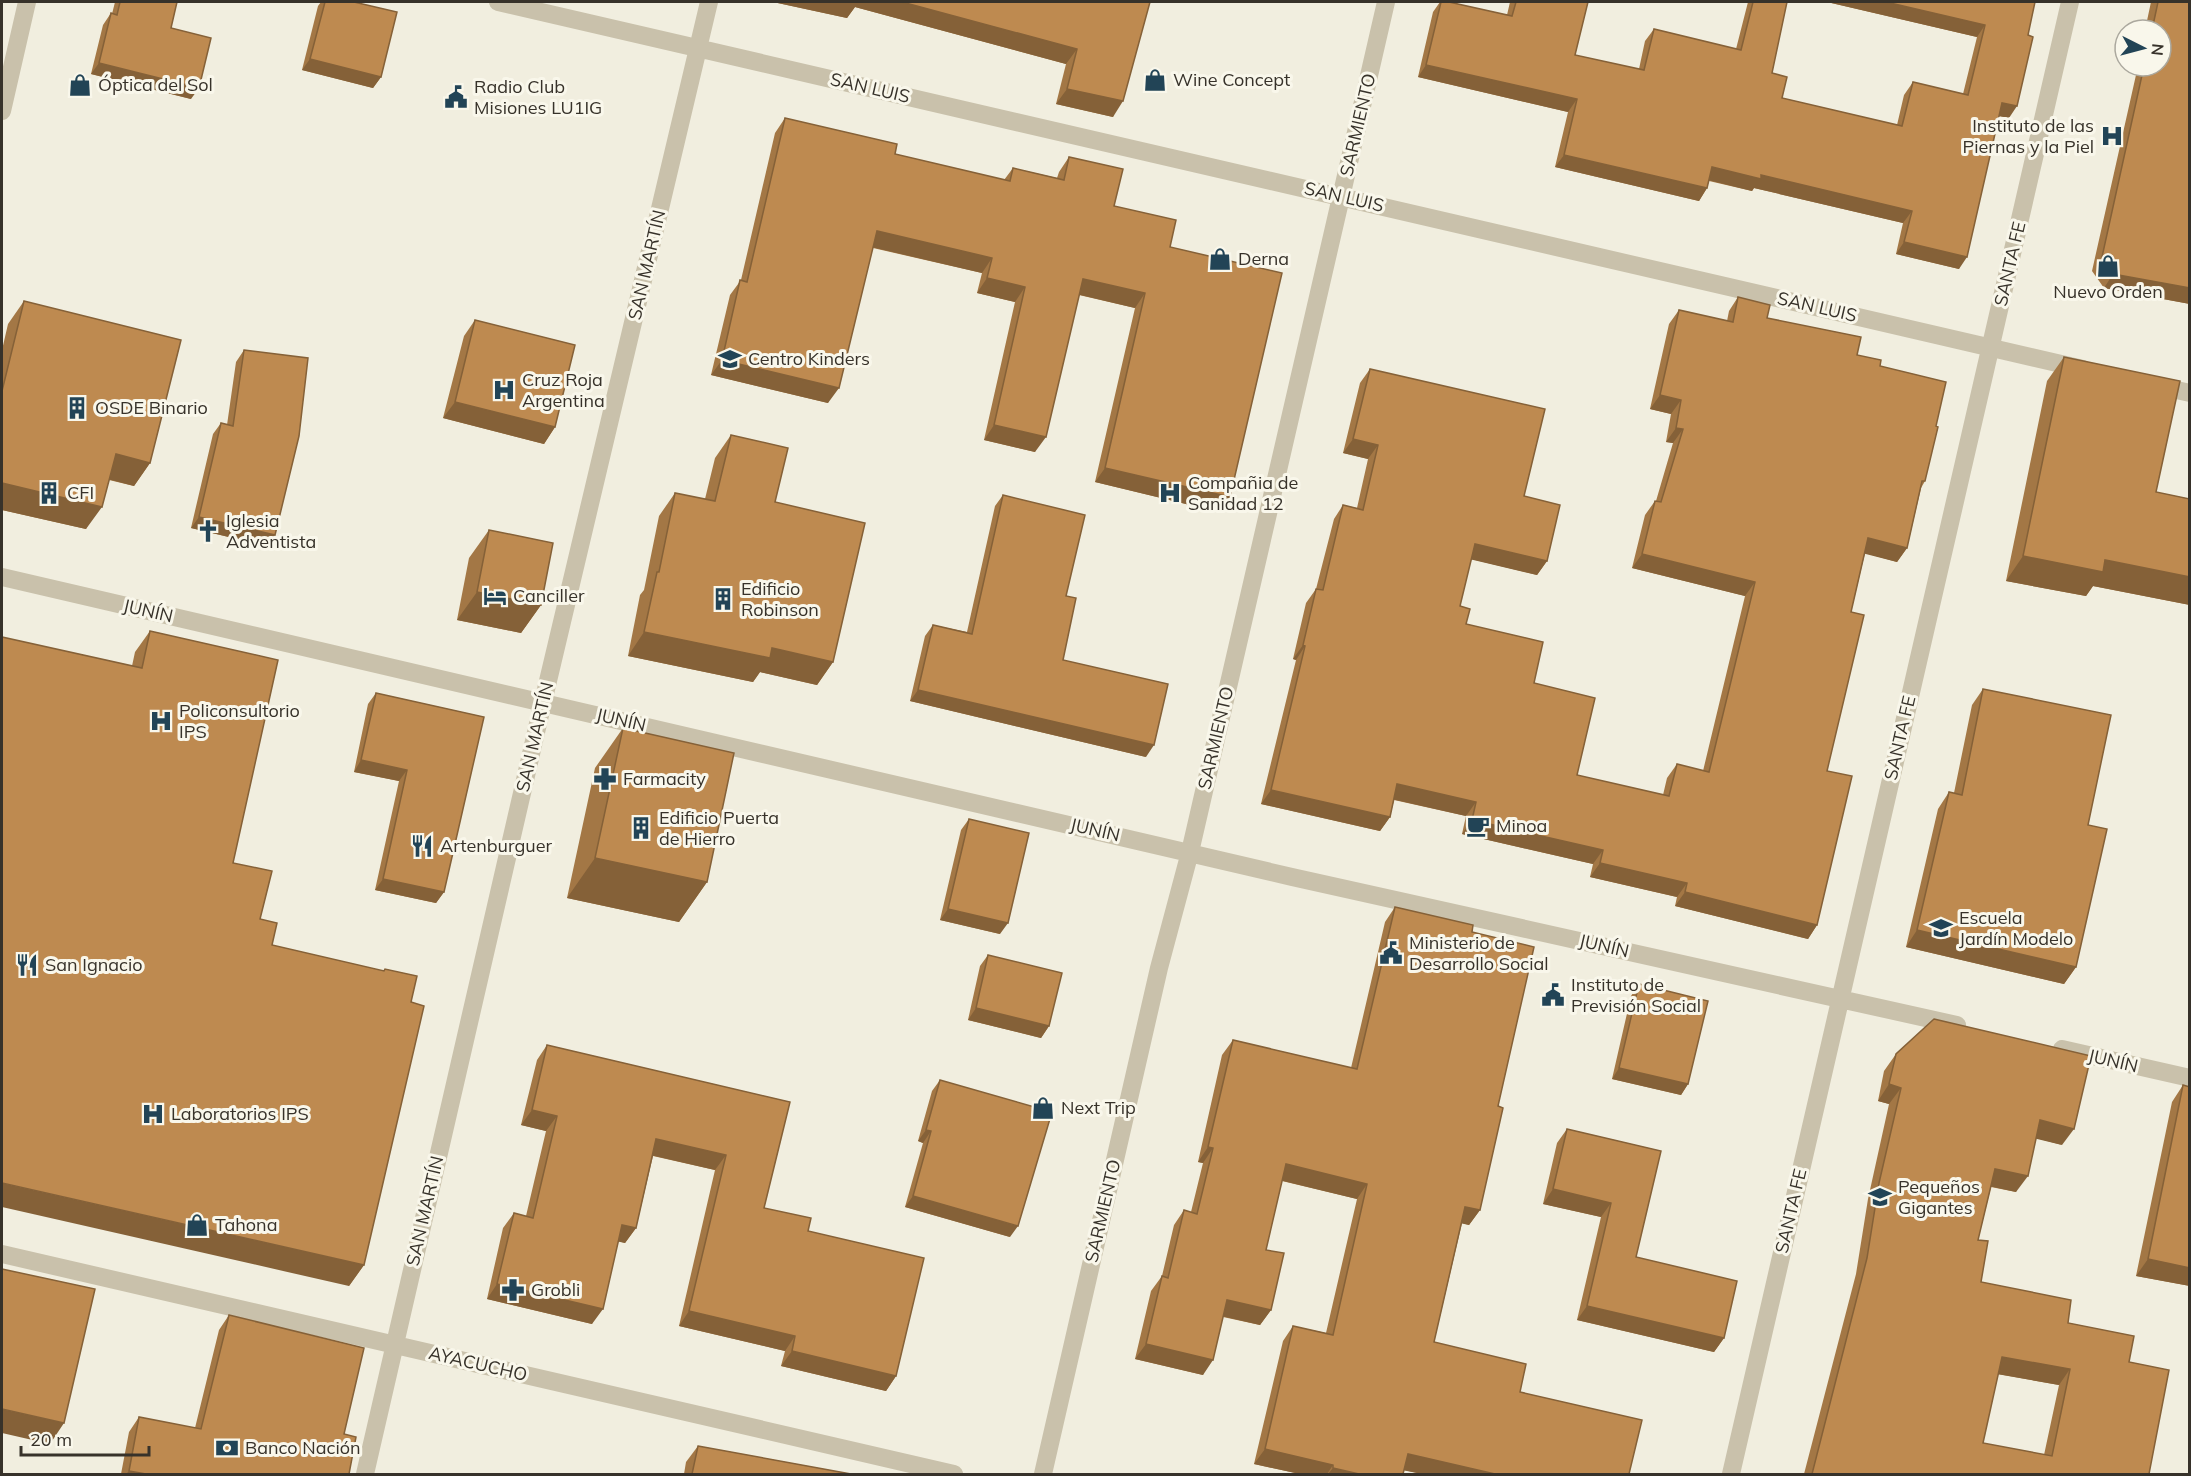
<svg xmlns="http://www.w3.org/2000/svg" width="2191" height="1476" viewBox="0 0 2191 1476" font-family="Mulish,sans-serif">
<rect width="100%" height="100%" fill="#f1eedf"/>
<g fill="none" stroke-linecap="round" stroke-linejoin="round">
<path stroke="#c9c1ab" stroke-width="18" d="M498,2L2083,369
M2,111L27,2
M2154,385L2190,393
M2,577L1292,877L1957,1025
M2062,1049L2190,1078
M2,1254L954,1474
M365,1474L543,702L709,2
M1043,1474L1159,968L1190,852L1386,2
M1731,1474L2070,2"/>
</g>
<path fill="#a37745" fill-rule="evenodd" d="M115,2H177L171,28L191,99L91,74L103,25L111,13L112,14Z
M321,2H354L381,77L373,88L302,70L318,6Z
M773,2H1150L1113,117L1056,104L1066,64L855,7L847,18Z
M1440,2H1449L1507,15L1510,2H1588L1575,55L1639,69L1645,41L1654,29L1736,49L1748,2H1787L1772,73L1782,98L1897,125L1904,95L1913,82L1963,94L1977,37L1827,2H2035L2009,118L1999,116L1959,269L1896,254L1903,223L1754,188L1752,191L1709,181L1707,188L1699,201L1555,167L1568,112L1418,77L1433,12Z
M2151,2H2190V304L2104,288L2092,271L2138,66H2161V30H2145Z
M785,118L895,154L1004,180L1013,168L1057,178L1059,172L1069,157L1114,206L1170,247L1230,497L1219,512L1095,482L1135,308L1079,295L1035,452L984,440L1015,302L977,293L982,273L873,248L828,403L711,375L730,295L741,280L775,133Z
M1738,297L1767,318L1857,355L1880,366L1936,426L1925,481L1921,488L1907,548L1897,562L1865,553L1851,612L1827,771L1817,925L1808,939L1675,906L1677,897L1590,877L1593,864L1462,834L1466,816L1394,800L1390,817L1380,831L1261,804L1296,660L1293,659L1306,603L1316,589L1334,519L1343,505L1357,508L1368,459L1343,453L1360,383L1370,369L1524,496L1547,561L1537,575L1471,559L1460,606L1466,624L1534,683L1577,775L1663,795L1667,778L1677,764L1703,771L1745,596L1632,568L1645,515L1655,501H1656L1673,443L1666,442L1671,414L1650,409L1669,324L1679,310L1727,321L1729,311Z
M24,301L150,463L134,486L109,480L86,529L2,510V350L8,324Z
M475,320L555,427L544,444L443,418L464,336Z
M244,350L267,546L191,528L213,434L221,423L227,425L236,362Z
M2064,357L2156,492L2190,499V605L2093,586L2086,596L2006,581L2047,381Z
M731,435L775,502L833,662L817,685L760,672L753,682L628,656L640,595L644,590L659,516L675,493L705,499L715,458Z
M1003,495L1066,596L1063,660L1146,757L910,701L925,636L933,625L967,632L995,506Z
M489,530L541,605L521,633L457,620L469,558Z
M150,631L233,863L272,945L383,971L385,969L411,1002L364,1265L349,1286L132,666L135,652Z
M1983,689L2088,825L2076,967L2064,984L1906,947L1938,809L1949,792L1954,793L1972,705Z
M376,693L484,717L444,892L436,903L375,890L399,781L354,772L368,704Z
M623,728L707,882L679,922L567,898L595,768Z
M969,819L1000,934L940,920L961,830Z
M1395,907L1472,932L1498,1106L1480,1210L1469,1225L1462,1223L1434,1342L1520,1392L1629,1474H1422L1404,1470L1403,1474H1300L1254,1464L1283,1341L1293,1326L1326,1333L1357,1199L1282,1181L1266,1250L1271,1310L1260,1325L1223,1317L1203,1375L1135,1359L1151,1291L1162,1276L1174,1225L1184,1210L1191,1212L1203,1163L1198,1162L1222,1055L1233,1040L1351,1068L1385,922Z
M988,955L1049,1026L1041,1038L968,1020L980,966Z
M1639,984L1688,1084L1681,1095L1612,1079L1631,996Z
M547,1045L790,1102L764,1208L808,1231L896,1376L886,1391L781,1366L785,1351L679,1326L715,1170L653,1156L636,1228L625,1243L618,1241L592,1324L487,1299L503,1228L514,1213L526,1216L546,1131L521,1125L537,1060Z
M1896,1054L2062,1145L2036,1138L2016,1192L1991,1187L1978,1240L1981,1282L2068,1323L2129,1362L2149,1474H1804L1856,1274L1868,1199L1889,1104L1878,1101L1884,1071ZM1998,1374L2059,1385L2044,1455L1983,1443Z
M940,1080L1010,1237L905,1207L923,1143L918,1141L932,1091Z
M2183,1085L2190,1286L2136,1276L2172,1102Z
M1567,1129L1661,1151L1636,1257L1724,1338L1714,1352L1577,1320L1601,1217L1543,1204L1557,1143Z
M229,1315L344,1434L349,1474H121L129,1432L139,1417L195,1428L219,1330Z
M698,1446L851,1474H684L686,1462Z"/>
<path fill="#856138" d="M773,2H902L1077,49L1066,64L855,7L847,18Z
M1827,2H1886L1985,25L1977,37Z
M310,59L381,77L373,88L302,70Z
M99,63L199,88L191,99L91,74Z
M1426,65L1577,99L1568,112L1418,77Z
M1067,89L1123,101L1113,117L1056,104Z
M2002,103L2017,106L2009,118L1994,115Z
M1564,155L1707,188L1699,201L1555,167Z
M1712,167L1761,175L1912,211L1903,223L1754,188L1752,191L1704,179Z
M877,231L992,258L982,273L867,246Z
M1904,242L1967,257L1959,269L1896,254Z
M2113,274L2190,288V304L2104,288Z
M987,278L1025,287L1015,302L977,293Z
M1083,279L1145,293L1135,308L1072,293Z
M722,360L839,388L828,403L711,375Z
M1660,395L1681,400L1671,414L1650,409Z
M455,402L555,427L544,444L443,418Z
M994,425L1046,437L1035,452L984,440Z
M1676,428L1683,429L1673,443L1666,442Z
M1353,439L1378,445L1368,459L1343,453Z
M116,454L150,463L134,486L100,477Z
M1105,468L1230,497L1219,512L1095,482Z
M2,483L102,507L86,529L2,510Z
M199,517L275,535L267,546L191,528Z
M1868,538L1907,548L1897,562L1858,552Z
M1475,544L1547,561L1537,575L1465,558Z
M1642,554L1755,582L1745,596L1632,568Z
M2023,556L2105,560L2190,577V605L2093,586L2086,596L2006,581Z
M477,592L541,605L521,633L457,620Z
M644,632L772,648L833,662L817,685L760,672L753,682L628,656Z
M1303,645L1305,646L1296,660L1293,659Z
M918,690L1154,745L1146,757L910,701Z
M361,760L407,770L399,781L354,772Z
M1397,784L1476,802L1466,816L1387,798Z
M1271,790L1390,817L1380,831L1261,804Z
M1472,820L1603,850L1593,864L1462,834Z
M595,858L707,882L679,922L567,898Z
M1600,863L1687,883L1677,897L1590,877Z
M383,879L444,892L436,903L375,890Z
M1685,892L1817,925L1808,939L1675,906Z
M948,909L1008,923L1000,934L940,920Z
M1917,930L2076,967L2064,984L1906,947Z
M976,1008L1049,1026L1041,1038L968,1020Z
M1619,1068L1688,1084L1681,1095L1612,1079Z
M1889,1084L1901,1088L1889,1104L1878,1101Z
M532,1110L557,1116L546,1131L521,1125Z
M2040,1120L2074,1129L2062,1145L2029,1137Z
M926,1130L931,1131L923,1143L918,1141Z
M656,1139L726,1155L715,1170L646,1154Z
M1208,1147L1213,1148L1203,1163L1198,1162Z
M1286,1164L1367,1184L1357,1199L1275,1179Z
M1995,1169L2028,1176L2016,1192L1984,1185Z
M2,1183L364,1265L349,1286L2,1207Z
M1553,1189L1611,1203L1601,1217L1543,1204Z
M913,1196L1018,1226L1010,1237L905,1207Z
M1465,1207L1480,1210L1469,1225L1455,1222Z
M622,1225L636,1228L625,1243L611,1240Z
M2148,1259L2190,1268V1286L2136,1276Z
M497,1284L603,1309L592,1324L487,1299Z
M1227,1300L1271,1310L1260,1325L1217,1315Z
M1587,1306L1724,1338L1714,1352L1577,1320Z
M689,1311L795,1336L785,1351L679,1326Z
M1146,1344L1213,1360L1203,1375L1135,1359Z
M792,1351L896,1376L886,1391L781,1366Z
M2002,1357L2070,1369L2059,1385L1991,1373Z
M2,1409L64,1423L50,1444L2,1433Z
M1265,1449L1333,1465L1327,1474H1300L1254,1464Z
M1408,1454L1495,1474H1422L1397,1469Z
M1333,1468L1359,1474H1328Z
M129,1471L146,1474H126Z"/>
<path fill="#be8a50" stroke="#856138" stroke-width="1.5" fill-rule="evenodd" d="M120,2H177L171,28L211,38L199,88L99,63L111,13L117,15Z
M325,2H354L397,12L381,77L310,59Z
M902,2H1150L1123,101L1067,89L1077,49Z
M1441,2H1449L1512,16L1516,2H1588L1575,55L1644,70L1654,29L1741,50L1753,2H1787L1772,73L1787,77L1782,98L1902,126L1913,82L1968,95L1985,25L1886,2H2035L2028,35L2033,37L2017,106L2002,103L1967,257L1904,242L1912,211L1761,175V179L1712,167L1707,188L1564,155L1577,99L1426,65Z
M2158,2H2190V288L2113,274L2102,257L2144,66H2161V30H2152Z
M785,118L897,144L895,154L1010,181L1013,168L1064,180L1069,157L1123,169L1114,206L1176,220L1170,247L1282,273L1230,497L1105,468L1145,293L1083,279L1046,437L994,425L1025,287L987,278L992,258L877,231L839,388L722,360L740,280L747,282Z
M1738,297L1770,305L1767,318L1861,337L1857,355L1881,360L1880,366L1946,382L1936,426L1938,427L1925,481H1922L1907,548L1868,538L1851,612L1864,615L1827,771L1852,776L1817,925L1685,892L1687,883L1600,863L1603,850L1472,820L1476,802L1397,784L1390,817L1271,790L1305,646L1303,645L1316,589L1323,590L1343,505L1363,510L1378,445L1353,439L1370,369L1545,409L1524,496L1560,505L1547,561L1475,544L1460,606L1470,609L1466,624L1543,642L1534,683L1595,698L1577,775L1669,796L1677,764L1709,772L1755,582L1642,554L1655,501L1661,502L1683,429L1676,428L1681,400L1660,395L1679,310L1733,322Z
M24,301L181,340L150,463L116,454L102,507L2,483V391Z
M475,320L575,345L555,427L455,402Z
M244,350L308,358L299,436L275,535L199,517L221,423L233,426Z
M2064,357L2180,381L2156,492L2190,499V577L2105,560L2103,572L2023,556Z
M731,435L788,448L775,502L865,523L833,662L772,648L770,658L644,632L657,572H659L675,493L715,501Z
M1003,495L1085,515L1066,596L1076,598L1063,660L1168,684L1154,745L918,690L933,625L972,634Z
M489,530L553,543L541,605L477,592Z
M150,631L278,660L233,863L272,871L260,919L277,923L272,945L384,971L385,969L417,976L411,1002L424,1006L364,1265L2,1183V637L142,668Z
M1983,689L2111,715L2088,825L2107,829L2076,967L1917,930L1949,792L1962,795Z
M376,693L484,717L444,892L383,879L407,770L361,760Z
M623,728L734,753L707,882L595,858Z
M969,819L1029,833L1008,923L948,909Z
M1395,907L1473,925L1472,932L1534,947L1498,1106L1503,1108L1480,1210L1465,1207L1434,1342L1526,1364L1520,1392L1642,1420L1629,1474H1495L1408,1454L1403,1474H1359L1333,1468V1465L1265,1449L1293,1326L1333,1335L1367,1184L1286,1164L1266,1250L1284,1253L1271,1310L1227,1300L1213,1360L1146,1344L1162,1276L1168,1278L1184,1210L1197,1214L1213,1148L1208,1147L1233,1040L1357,1069Z
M988,955L1062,973L1049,1026L976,1008Z
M1639,984L1708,1001L1688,1084L1619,1068Z
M1934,1019L2091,1056L2074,1129L2040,1120L2028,1176L1995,1169L1978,1240L1988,1241L1981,1282L2071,1300L2068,1323L2134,1336L2129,1362L2169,1370L2149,1474H1812L1867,1258L1879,1183L1901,1088L1889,1084L1896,1054ZM2002,1357L2070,1369L2052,1456L1983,1443Z
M547,1045L790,1102L764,1208L811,1218L808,1231L924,1258L896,1376L792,1351L795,1336L689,1311L726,1155L656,1139L636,1228L622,1225L603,1309L497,1284L514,1213L533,1218L557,1116L532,1110Z
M940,1080L1052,1112L1018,1226L913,1196L931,1131L926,1130Z
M2183,1085L2190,1087V1268L2148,1259Z
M1567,1129L1661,1151L1636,1257L1737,1281L1724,1338L1587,1306L1611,1203L1553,1189Z
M2,1269L95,1289L64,1423L2,1409Z
M229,1315L364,1348L344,1434L356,1437L349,1474H146L129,1471L139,1417L201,1429Z
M698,1446L851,1474H692Z"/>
<defs>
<g id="shop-bare" transform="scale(1.8)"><path d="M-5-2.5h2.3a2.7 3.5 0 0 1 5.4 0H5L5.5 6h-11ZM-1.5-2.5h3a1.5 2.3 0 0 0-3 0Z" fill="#224456" stroke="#f9f7eb" stroke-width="2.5" paint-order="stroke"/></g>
<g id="civic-bare" transform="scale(1.8)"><path d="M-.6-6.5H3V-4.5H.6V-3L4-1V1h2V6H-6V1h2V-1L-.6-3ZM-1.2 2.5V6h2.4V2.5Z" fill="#224456" stroke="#f9f7eb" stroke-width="2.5" paint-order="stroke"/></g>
<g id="hospital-bare" transform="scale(1.8)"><path d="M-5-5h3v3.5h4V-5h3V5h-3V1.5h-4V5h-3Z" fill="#224456" stroke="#f9f7eb" stroke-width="2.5" paint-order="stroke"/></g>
<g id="school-bare" transform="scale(1.8)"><path d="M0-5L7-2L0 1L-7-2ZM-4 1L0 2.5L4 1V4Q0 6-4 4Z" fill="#224456" stroke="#f9f7eb" stroke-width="2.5" paint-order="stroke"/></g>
<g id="building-bare" transform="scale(1.8)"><path d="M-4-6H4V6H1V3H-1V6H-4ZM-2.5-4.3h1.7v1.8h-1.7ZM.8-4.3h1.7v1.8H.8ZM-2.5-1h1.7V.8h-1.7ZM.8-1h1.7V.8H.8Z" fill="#224456" stroke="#f9f7eb" stroke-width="2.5" paint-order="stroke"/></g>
<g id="church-bare" transform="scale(1.8)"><path d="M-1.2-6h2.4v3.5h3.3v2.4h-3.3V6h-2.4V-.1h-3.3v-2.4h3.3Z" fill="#224456" stroke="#f9f7eb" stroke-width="2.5" paint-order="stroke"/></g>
<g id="hotel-bare" transform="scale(1.8)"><path d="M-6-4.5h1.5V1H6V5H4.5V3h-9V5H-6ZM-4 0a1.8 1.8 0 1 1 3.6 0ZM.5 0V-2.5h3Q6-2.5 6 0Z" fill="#224456" stroke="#f9f7eb" stroke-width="2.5" paint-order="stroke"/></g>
<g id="pharmacy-bare" transform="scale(1.8)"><path d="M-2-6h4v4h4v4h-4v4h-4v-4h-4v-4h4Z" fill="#224456" stroke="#f9f7eb" stroke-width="2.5" paint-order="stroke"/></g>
<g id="cafe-bare" transform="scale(1.8)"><path d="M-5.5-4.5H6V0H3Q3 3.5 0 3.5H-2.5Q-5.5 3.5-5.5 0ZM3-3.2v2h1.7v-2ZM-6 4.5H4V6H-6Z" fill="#224456" stroke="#f9f7eb" stroke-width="2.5" paint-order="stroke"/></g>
<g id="restaurant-bare" transform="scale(1.8)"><path d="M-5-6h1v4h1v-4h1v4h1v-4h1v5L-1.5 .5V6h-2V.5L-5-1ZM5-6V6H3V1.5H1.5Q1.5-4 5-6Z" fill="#224456" stroke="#f9f7eb" stroke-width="2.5" paint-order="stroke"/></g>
<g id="bank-bare" transform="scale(1.8)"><path d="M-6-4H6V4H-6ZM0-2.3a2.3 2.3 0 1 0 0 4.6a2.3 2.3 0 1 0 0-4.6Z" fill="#224456" stroke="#f9f7eb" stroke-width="2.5" paint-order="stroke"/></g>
</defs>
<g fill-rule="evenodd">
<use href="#shop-bare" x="1155" y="80"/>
<use href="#shop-bare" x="80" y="85"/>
<use href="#civic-bare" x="456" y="97"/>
<use href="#hospital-bare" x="2112" y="136"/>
<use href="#shop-bare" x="1220" y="259"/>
<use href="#shop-bare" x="2108" y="266"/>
<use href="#school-bare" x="730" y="359"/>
<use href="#hospital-bare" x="504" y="390"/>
<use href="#building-bare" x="77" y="408"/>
<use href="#building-bare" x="49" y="493"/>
<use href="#hospital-bare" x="1170" y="493"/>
<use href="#church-bare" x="208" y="531"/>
<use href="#hotel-bare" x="495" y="596"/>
<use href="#building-bare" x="723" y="599"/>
<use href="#hospital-bare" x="161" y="721"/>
<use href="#pharmacy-bare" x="605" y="779"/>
<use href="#cafe-bare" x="1478" y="826"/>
<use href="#building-bare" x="641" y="828"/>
<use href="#restaurant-bare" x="422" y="846"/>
<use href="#school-bare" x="1941" y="928"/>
<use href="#civic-bare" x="1391" y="953"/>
<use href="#restaurant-bare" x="27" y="965"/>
<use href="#civic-bare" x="1553" y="995"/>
<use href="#shop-bare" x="1043" y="1108"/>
<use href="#hospital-bare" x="153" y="1114"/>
<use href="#school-bare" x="1880" y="1197"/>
<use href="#shop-bare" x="197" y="1225"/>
<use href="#pharmacy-bare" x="513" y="1290"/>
<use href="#bank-bare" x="227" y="1448"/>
</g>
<g text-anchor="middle" stroke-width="6" stroke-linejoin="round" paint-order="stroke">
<g font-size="18" fill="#37322a" stroke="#f9f7eb" text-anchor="start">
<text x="1173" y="86">Wine Concept</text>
<text x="98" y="91">Óptica del Sol</text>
<text x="474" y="93">Radio Club<tspan x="474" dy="21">Misiones LU1IG</tspan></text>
<text x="2094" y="132" text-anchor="end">Instituto de las<tspan x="2094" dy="21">Piernas y la Piel</tspan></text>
<text x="1238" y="265">Derna</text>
<text x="2108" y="298" text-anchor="middle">Nuevo Orden</text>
<text x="748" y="365">Centro Kinders</text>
<text x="522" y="386">Cruz Roja<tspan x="522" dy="21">Argentina</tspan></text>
<text x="95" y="414">OSDE Binario</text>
<text x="1188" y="489">Compañia de<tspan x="1188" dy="21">Sanidad 12</tspan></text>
<text x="67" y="499">CFI</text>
<text x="226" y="527">Iglesia<tspan x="226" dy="21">Adventista</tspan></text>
<text x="741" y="595">Edificio<tspan x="741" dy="21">Robinson</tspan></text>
<text x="513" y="602">Canciller</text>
<text x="179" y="717">Policonsultorio<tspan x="179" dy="21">IPS</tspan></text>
<text x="623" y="785">Farmacity</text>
<text x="659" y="824">Edificio Puerta<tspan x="659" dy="21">de Hierro</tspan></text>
<text x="1496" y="832">Minoa</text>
<text x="440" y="852">Artenburguer</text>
<text x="1959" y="924">Escuela<tspan x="1959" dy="21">Jardín Modelo</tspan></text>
<text x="1409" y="949">Ministerio de<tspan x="1409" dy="21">Desarrollo Social</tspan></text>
<text x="45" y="971">San Ignacio</text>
<text x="1571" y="991">Instituto de<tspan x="1571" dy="21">Previsión Social</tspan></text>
<text x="1061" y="1114">Next Trip</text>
<text x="171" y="1120">Laboratorios IPS</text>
<text x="1898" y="1193">Pequeños<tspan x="1898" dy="21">Gigantes</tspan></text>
<text x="215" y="1231">Tahona</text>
<text x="531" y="1296">Grobli</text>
<text x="245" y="1454">Banco Nación</text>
</g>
<g font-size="18" fill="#37322a" stroke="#f9f7eb">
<text transform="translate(870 88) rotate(13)" y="6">SAN LUIS</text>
<text transform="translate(1358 125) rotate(-77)" y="6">SARMIENTO</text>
<text transform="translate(1344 197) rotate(13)" y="6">SAN LUIS</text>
<text transform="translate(2010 264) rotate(-77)" y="6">SANTA FE</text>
<text transform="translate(647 265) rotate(-77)" y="6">SAN MARTÍN</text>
<text transform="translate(1817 307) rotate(13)" y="6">SAN LUIS</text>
<text transform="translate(148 611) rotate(13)" y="6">JUNÍN</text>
<text transform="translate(621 720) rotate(13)" y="6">JUNÍN</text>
<text transform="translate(535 737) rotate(-77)" y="6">SAN MARTÍN</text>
<text transform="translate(1216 738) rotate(-77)" y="6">SARMIENTO</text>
<text transform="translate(1900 738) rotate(-77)" y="6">SANTA FE</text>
<text transform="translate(1095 830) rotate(13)" y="6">JUNÍN</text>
<text transform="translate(1604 946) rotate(13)" y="6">JUNÍN</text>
<text transform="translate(2113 1061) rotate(13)" y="6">JUNÍN</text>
<text transform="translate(425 1211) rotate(-77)" y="6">SAN MARTÍN</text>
<text transform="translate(1103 1211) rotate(-77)" y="6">SARMIENTO</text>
<text transform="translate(1791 1211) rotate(-77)" y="6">SANTA FE</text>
<text transform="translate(478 1364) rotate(13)" y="6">AYACUCHO</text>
</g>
</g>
<rect width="2191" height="1476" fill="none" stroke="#37322a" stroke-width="6"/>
<g transform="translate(2143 48) rotate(96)"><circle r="28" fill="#f9f7eb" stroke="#aba89e" stroke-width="1.5"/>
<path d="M0-4.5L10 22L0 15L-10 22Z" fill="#224456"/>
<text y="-9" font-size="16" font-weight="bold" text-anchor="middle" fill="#37322a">N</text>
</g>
<path d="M21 1446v9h128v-9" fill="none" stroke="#37322a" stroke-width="3"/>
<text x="30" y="1446" font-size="18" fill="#37322a" stroke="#f9f7eb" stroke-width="4.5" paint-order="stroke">20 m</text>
</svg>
